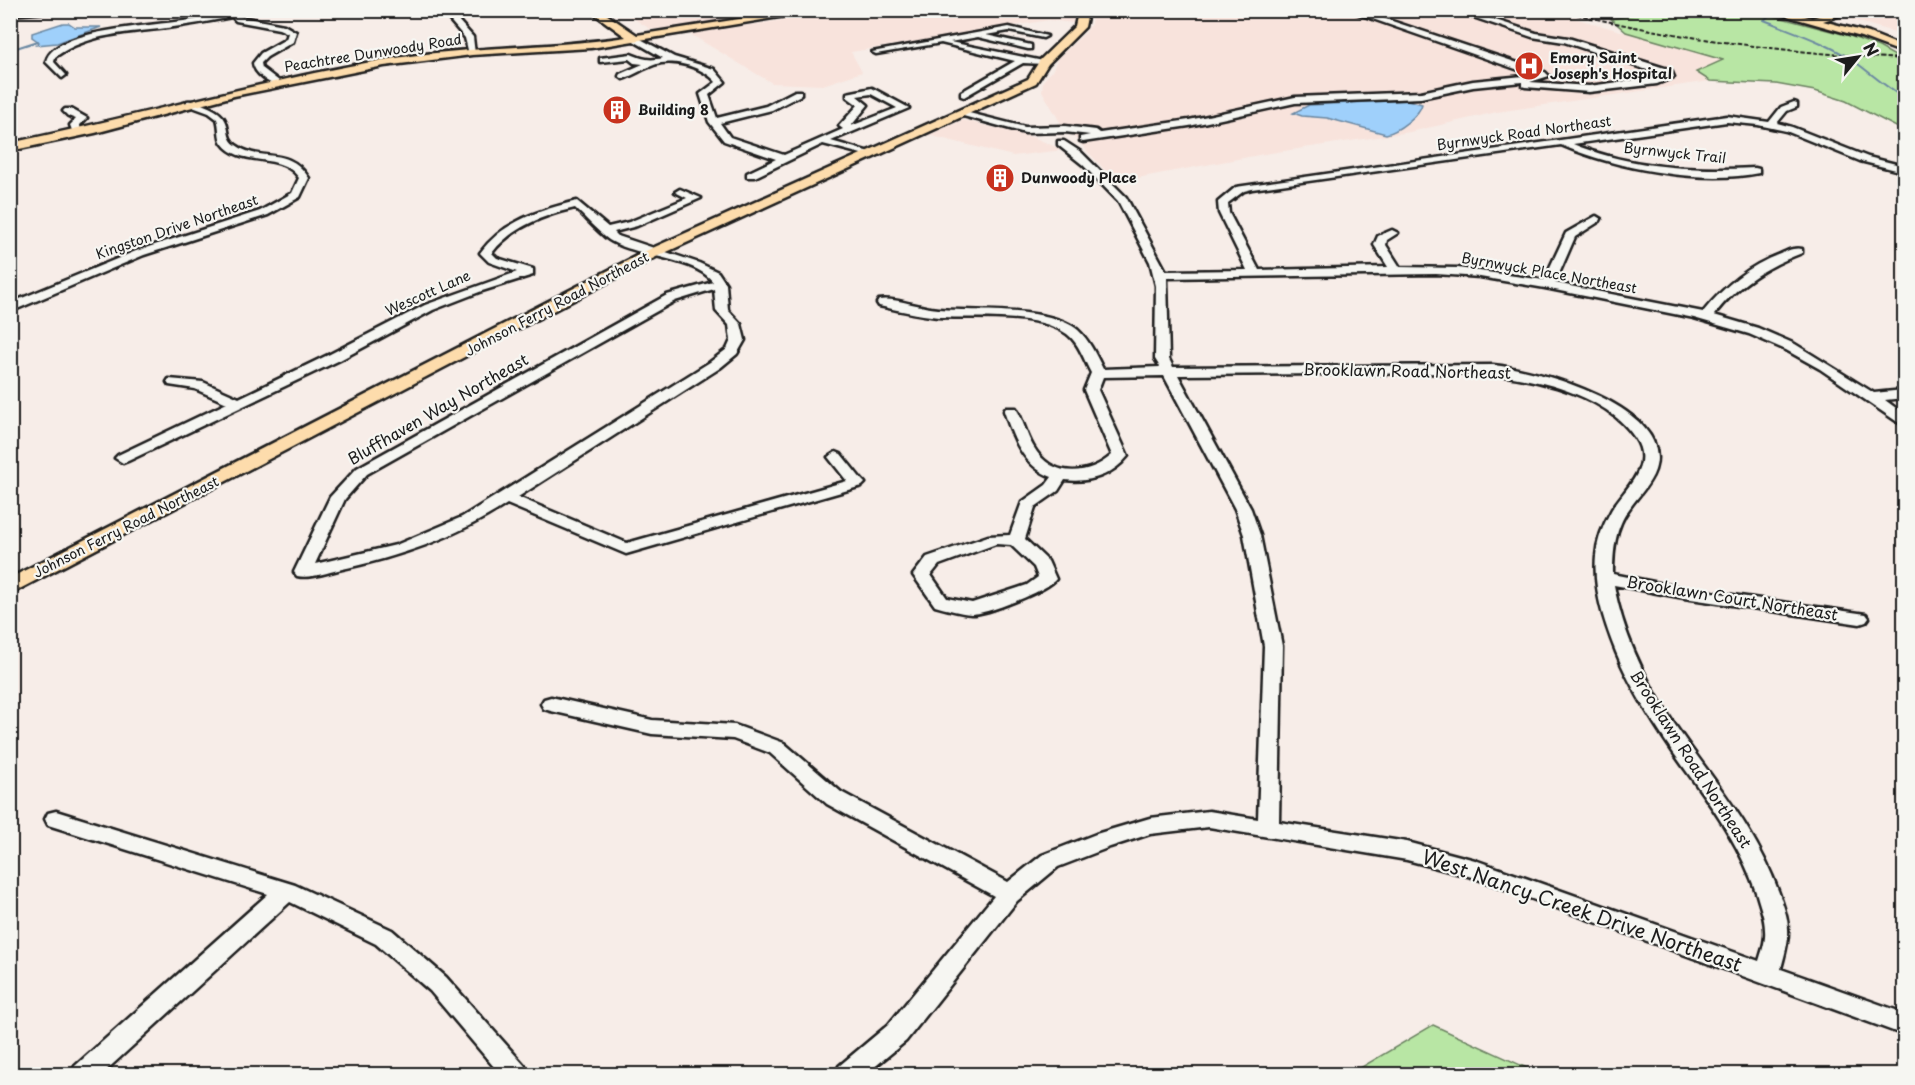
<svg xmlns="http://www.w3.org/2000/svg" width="1915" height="1085" viewBox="0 0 1915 1085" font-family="'Playpen Sans',sans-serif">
<rect width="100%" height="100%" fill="#f7ede8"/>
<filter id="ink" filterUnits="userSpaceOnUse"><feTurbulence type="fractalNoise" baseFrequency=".0167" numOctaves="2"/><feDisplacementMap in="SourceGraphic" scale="12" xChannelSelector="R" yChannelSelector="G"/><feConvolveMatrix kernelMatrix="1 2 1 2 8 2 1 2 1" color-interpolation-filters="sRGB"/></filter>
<g filter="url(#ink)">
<path fill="#f8e3dc" d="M1089,10L1549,11L1724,60L1696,72L1710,81L1497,112L1410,132L1264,154L1116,182L1060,122L1042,91L1043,81L1052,71L1058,58L1086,32L1091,24L1092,14Z
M1874,10L1904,11V35L1846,18Z
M622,11H787L659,30L650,29Z
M1070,11L1074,16L1073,23L1049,20L851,52L862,72L823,85L772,83L690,34L843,11Z
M963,120L1035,138L1063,150L1013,156L928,135Z"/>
<path fill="#b8e6a4" stroke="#6a8160" stroke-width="1.5" d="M1651,11H1755L1850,36L1879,47L1904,61V131L1846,101L1815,91L1776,84L1710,81L1696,72L1723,60L1626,32L1611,19Z
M1433,1025L1540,1074H1350Z"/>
<path fill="#9fd0fb" stroke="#6b88a2" stroke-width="1.5" d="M63,23H69L75,27H101L57,43L36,45L39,42L32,37V33Z
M1407,100L1422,104C1420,115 1397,132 1386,134L1327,118L1302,116L1293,113L1309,105Z"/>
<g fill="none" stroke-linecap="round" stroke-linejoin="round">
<path stroke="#6b88a2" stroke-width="2" d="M1770,15L1764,20C1796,33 1831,44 1858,64C1874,76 1887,88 1904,98
M10,50L38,41"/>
<g stroke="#1c1c1c" stroke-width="5">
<path id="minor" d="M53,10L50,12L10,15V11Z
M233,10H241L238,14L241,17L284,25L296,32L293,42L267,57L261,63L262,68L279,81V85C269,85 254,73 253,63L261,53L286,39L288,33L279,29L236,21L232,17C211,21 189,25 167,28C128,33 89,33 55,57L54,62L66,75L62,78L46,62C53,21 200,28 233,10Z
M441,10H449L473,37L475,54H469L465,38Z
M1347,10H1359L1545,72L1549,76L1530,82L1589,86L1665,76L1564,42L1532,37L1452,10H1464L1536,33L1568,38L1671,70L1674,77L1657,84L1589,92L1525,87L1522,86V82L1473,87L1421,98L1295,103L1189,126L1083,142L1080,141V137L1090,135L1065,132L1025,133L956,114L961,111L1025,127L1065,126L1096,130L1100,133L1189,120L1295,97L1421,92L1473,81L1533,75Z
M1009,27L1047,36L1043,38L1009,31L986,35L1031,45V49H1028L978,37L950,42L1048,62L1044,64L1023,63L964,97L961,96V92L1015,61L941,43L876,54L872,52Z
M635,36L674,57L714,69L725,82L709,95L717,118L766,106L795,91H801V95L772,110L720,123L730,137L784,155L843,129L839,126L858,105L847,97V93L872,88L909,108L831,141L873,153V157L823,144L755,177H747V173L776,159L724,141L709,122L700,94L716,82C703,67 673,58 654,65C643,69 634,75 623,79L619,76L620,74L643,64L634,63L629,59L600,62V58L631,54C643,59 649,61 663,58L632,40L631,38ZM871,94L897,108L851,126L868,105L857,96Z
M187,101C193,100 198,103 204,105C239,118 220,134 236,145C261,164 287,144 309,178L300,197L268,215L144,255L10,312V303L136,251L260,211L292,193L299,178C281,151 240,168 222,143C218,137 220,127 217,119L209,113L187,105Z
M1794,102L1797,103V107L1787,111L1777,123L1792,127L1868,157L1904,166V172L1860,161L1786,131L1758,125L1727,122L1573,144C1631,168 1693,171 1755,168L1759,169V173C1701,185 1614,168 1561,145L1252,189L1244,191L1228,203L1229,213L1259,270L1388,267L1374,245L1378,236L1392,230L1398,233L1387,240L1386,245L1400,267L1458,268L1544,280L1566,233L1596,216L1601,219L1600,221L1575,237L1555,283L1703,312C1724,286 1748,266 1780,254C1787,251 1794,247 1802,249V253C1766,267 1738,284 1714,315L1758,328L1795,344L1874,393L1904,390V398L1885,400L1904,414V424L1899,423L1820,369L1786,350L1749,334L1694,318L1545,288L1480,277L1436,274L1167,278L1169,359L1173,367L1493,365C1536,369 1675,407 1655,470C1650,485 1638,496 1629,509C1615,528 1613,551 1613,574L1684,588L1866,614L1869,618L1866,622L1860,624L1684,598L1614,585C1623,634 1644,678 1671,719C1709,776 1756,827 1779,893C1783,905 1788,917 1788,929C1789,942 1784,956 1781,969L1904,1013V1035L1472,877L1407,860L1209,827L1150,834L1110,847L1058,867L1017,901L906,1041L866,1074H835L839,1066L888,1025L994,896L827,804L770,753L733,739L652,734L551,711L544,709L541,704L544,699L551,697L652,720L735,725L784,743L841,792L1008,882L1042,855L1096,834L1150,818L1209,811L1258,819L1264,646L1244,535L1235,509L1164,376L1103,377L1098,390L1128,456C1112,476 1089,483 1065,480L1058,491L1035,507L1025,539L1048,561L1056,579C1047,591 985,615 971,614C959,613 946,609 935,606L913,575L927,557L988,536L1010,535L1022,502L1046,485L1052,477C1023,466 1013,438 1004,411L1006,408H1016C1023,420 1026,434 1033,446C1051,478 1087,477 1112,455L1084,390L1091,373C1084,360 1079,343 1067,334C1036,312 975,319 938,317C918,315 898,310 879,306L877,303L879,300C894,297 921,308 938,309C974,312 1050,306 1078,330C1089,340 1096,355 1103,369L1160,367L1155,359L1156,286L1150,262L1118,201L1083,165L1058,145V141H1064L1081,152L1126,197L1166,271L1247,270L1219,213L1218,202L1236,187L1727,116L1769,122L1781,107ZM1462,373C1516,373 1603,389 1635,438C1654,466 1626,487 1612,509C1604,523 1597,540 1596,556C1593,589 1604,622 1616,652C1631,689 1653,723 1675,755C1706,799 1740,842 1757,895C1760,906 1765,918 1765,930C1766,941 1762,951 1759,961L1475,860L1407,842L1279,822L1282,646L1260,535L1251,509L1178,375ZM996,544L1011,545L1034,567L1038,577L1027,585L972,603L947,598L931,575L939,565Z
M65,109H71L87,118L80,125L81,135L73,133L70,125L76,119L68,116L63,111Z
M680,189L701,198L637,226L614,232L618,236L699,263L718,272L726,284L728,310L741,324L745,340L737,354L720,368L518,497L627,543L847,481L828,457L836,452L841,454L862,480L865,483L862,486L626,554L507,504C455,538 399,557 338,570C326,573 309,579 297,576L294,572L330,497L357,468L667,295L713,282C697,258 633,256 609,240C597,231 586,218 575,208C544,215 512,227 492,253L497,258L533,269V275L482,291L433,310L340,360L128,461L123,463L115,458L118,455L227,403L195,389L169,385L167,382L169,379L203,382L239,398L330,354L425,305L517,272L489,262L480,253C503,221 540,210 577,201L608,227L629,222L687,198L675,192ZM714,289L716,311L729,325L731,340L727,349L710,362L462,517L396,545L315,564L345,499L367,474L675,301Z
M56,811L295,885L392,930L446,977L525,1066L529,1074H500L430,991L376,944L290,902L102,1074H71L75,1066L268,894L48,825L45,819L48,813Z"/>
</g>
<g stroke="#1c1c1c" stroke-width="5">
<path id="major" d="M589,10H600L637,35L796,10H822L591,48L472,55L384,66L234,96L95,133L10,151V143C135,117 257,82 382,60C463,46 545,49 626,37Z
M1074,10H1084L1087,17L1085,27L1048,64L1036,83L658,256L10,594V578L648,250L1028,79L1040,60L1075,26L1077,17Z
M1766,10H1783L1812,18L1839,10H1856L1823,21L1869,33L1904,47V53L1861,37Z"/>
</g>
<use href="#minor" fill="#f6f6f2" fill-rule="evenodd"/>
<use href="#major" fill="#fddcac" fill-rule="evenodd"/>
<path stroke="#1c1c1c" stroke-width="2" stroke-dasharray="4.5 2" stroke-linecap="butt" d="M1558,10C1672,38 1787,53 1904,59"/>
</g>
</g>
<defs>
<g id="hospital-disc" transform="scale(1.5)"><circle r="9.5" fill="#c8321e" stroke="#f6f6f2"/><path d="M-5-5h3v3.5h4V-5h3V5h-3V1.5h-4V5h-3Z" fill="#fff"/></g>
<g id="building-disc" transform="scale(1.5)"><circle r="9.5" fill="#c8321e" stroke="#f6f6f2"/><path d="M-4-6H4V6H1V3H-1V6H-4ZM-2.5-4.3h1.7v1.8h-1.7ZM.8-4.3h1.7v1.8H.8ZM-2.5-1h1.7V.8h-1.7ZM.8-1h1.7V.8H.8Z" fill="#fff"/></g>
</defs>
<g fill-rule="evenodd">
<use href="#hospital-disc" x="1529" y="66"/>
<use href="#building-disc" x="617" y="110"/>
<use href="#building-disc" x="1000" y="178"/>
</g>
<g text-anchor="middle" stroke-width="4.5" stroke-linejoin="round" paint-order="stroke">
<g font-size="14" fill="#1c1c1c" stroke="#f6f6f2">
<text transform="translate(373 53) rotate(-9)" y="5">Peachtree Dunwoody Road</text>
<text transform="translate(1524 133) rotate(-8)" y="5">Byrnwyck Road Northeast</text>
<text transform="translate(1675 153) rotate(6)" y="5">Byrnwyck Trail</text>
<text transform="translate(177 227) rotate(-19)" y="5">Kingston Drive Northeast</text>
<text transform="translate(1549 273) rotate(10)" y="5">Byrnwyck Place Northeast</text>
<text transform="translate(428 293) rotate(-24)" y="5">Wescott Lane</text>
<text transform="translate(557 304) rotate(-28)" y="5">Johnson Ferry Road Northeast</text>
<text transform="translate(126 527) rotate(-27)" y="5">Johnson Ferry Road Northeast</text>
</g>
<g font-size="14" font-weight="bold" fill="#1c1c1c" stroke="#f6f6f2" text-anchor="start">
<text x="1550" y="63">Emory Saint<tspan x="1550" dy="16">Joseph's Hospital</tspan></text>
<text x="638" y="115">Building 8</text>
<text x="1021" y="183">Dunwoody Place</text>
</g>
<g font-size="16" fill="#1c1c1c" stroke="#f6f6f2">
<text transform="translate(1407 371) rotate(1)" y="6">Brooklawn Road Northeast</text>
<text transform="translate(438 409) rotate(-30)" y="6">Bluffhaven Way Northeast</text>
<text transform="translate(1732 598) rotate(9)" y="6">Brooklawn Court Northeast</text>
<text transform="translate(1691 759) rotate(57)" y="6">Brooklawn Road Northeast</text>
</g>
<g font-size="20" fill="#1c1c1c" stroke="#f6f6f2">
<text transform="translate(1582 911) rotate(19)" y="7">West Nancy Creek Drive Northeast</text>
</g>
</g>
<rect width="1915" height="1085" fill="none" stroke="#f6f6f2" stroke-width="36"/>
<rect x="18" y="18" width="1879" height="1049" fill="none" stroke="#1c1c1c" stroke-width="2" filter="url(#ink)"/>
<g transform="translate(1858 57) rotate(60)" stroke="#f6f6f2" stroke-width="4.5" paint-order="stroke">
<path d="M0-4.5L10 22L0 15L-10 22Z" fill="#1c1c1c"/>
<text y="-9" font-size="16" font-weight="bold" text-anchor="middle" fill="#1c1c1c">N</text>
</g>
</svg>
